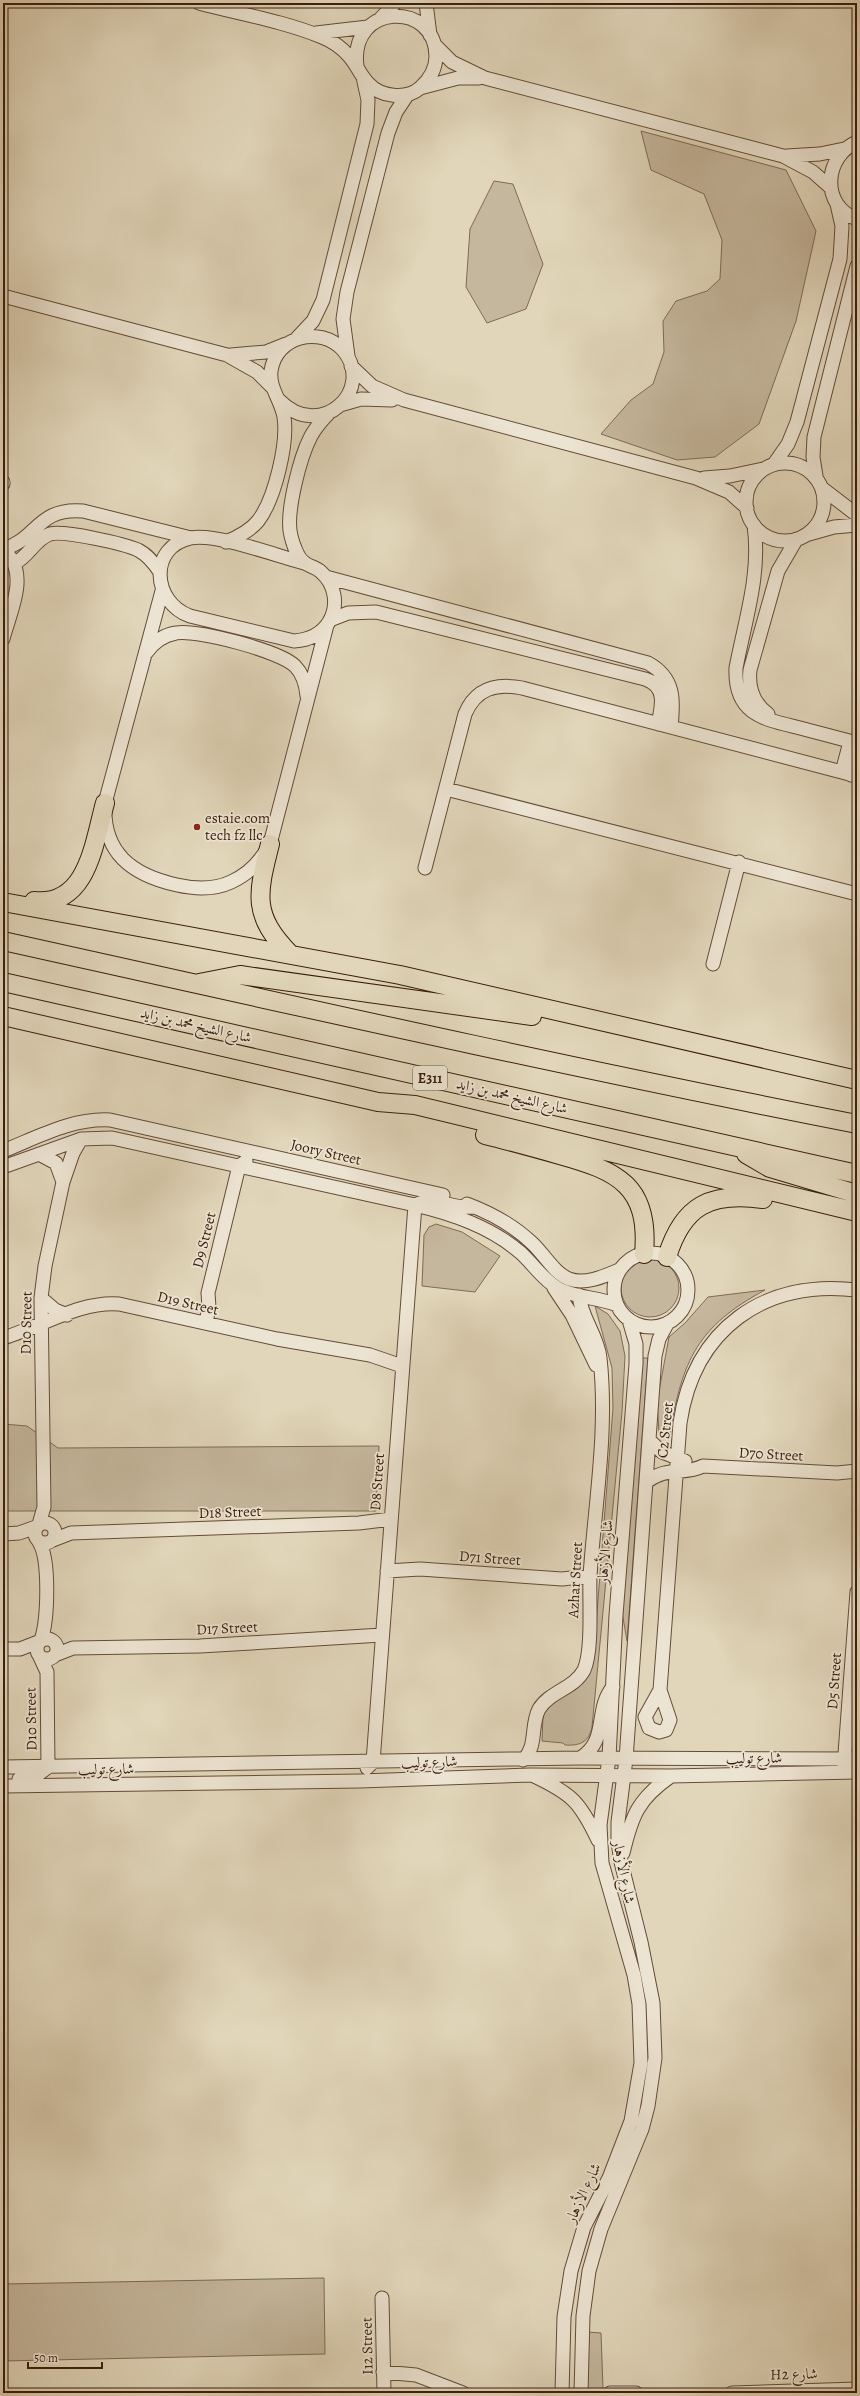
<svg xmlns="http://www.w3.org/2000/svg" width="860" height="2396" viewBox="0 0 860 2396" font-family="Alegreya,Amiri,serif">
<rect width="100%" height="100%" fill="#e1d6ba"/>
<filter id="stains"><feTurbulence type="fractalNoise" baseFrequency=".005" numOctaves="4"/><feColorMatrix values="0 0 0 0 .2 0 0 0 0 .09 0 0 0 0 .02 0 0 0 .5 -.17"/></filter>
<radialGradient id="worn" r=".72"><stop offset=".6" stop-color="#630" stop-opacity="0"/><stop offset="1" stop-color="#630" stop-opacity=".3"/></radialGradient>
<path fill="#c5b79d" stroke="#806a55" d="M641,131L786,170L816,231L796,321L759,424L715,457L677,460L601,434L631,400L653,384L664,352L663,321L676,301L707,291L720,279L722,240L704,194L651,170Z
M494,181L513,184L543,264L526,309L487,323L466,287L470,229Z
M436,1224L462,1232L500,1256L475,1292L422,1286L424,1235L429,1227Z
M621 1288a29 29 0 1 1 58 0a29 29 0 1 1-58 0Z
M765,1290C698,1326 682,1360 670,1434L659,1433L657,1402L669,1337L685,1323L708,1297Z
M595,1306L608,1314L620,1331L625,1356L622,1412L592,1727C589,1742 580,1746 565,1745L563,1743L542,1741L543,1715L546,1708L594,1651L613,1408L612,1368Z
M641,1358H648L627,1641L622,1612Z
M3,1424L27,1426L58,1448L379,1446L376,1511H3Z
M324,2278L325,2354L3,2361V2284Z
M588,2332L601,2333L603,2389L597,2393H587Z"/>
<g fill="none" stroke-linecap="round" stroke-linejoin="round">
<g stroke="#644c38" stroke-width="15">
<path id="minor" d="M199,3C240,14 283,21 322,37C332,41 342,48 349,56C357,65 360,75 368,83C380,97 406,100 420,88C429,80 436,69 436,56C435,0 349,3 357,66
M426,3L430,35
M381,18L395,3
M316,33L368,27
M435,45L452,62L485,78L783,156L813,172L830,187
M420,88L458,78H479
M857,142C824,156 820,206 857,219
M787,156L820,154L844,149
M3,296L227,355L257,372L273,388
M297,338L313,321L323,300L367,124L368,100L363,77
M231,355L266,352L286,344
M348,356L343,319L347,292L388,133L396,112L408,94
M351,366L372,386L404,400L696,478L729,492L747,508
M340,405L361,399L392,400
M746 502a39 39 0 1 1 78 0a39 39 0 1 1-78 0Z
M774,464L788,444L797,422L840,259L842,226L837,204
M816,476L813,457L814,437L857,266
M704,478L730,476L763,469
M3,482V484
M823,489L857,515
M754,525C761,574 745,620 736,668C734,715 764,719 800,728C819,733 838,738 857,743
M809,534L834,527L857,525
M226,542C238,537 250,531 258,521C275,499 288,443 284,417C281,400 269,388 271,371C276,336 320,325 343,350C376,389 321,443 279,400
M3,549C37,540 37,507 83,511L191,538
M15,563C29,556 35,539 50,534C63,530 125,544 138,550C148,555 154,563 160,572
M304,563C277,556 216,533 191,538C148,547 152,602 190,616L294,641C308,640 321,635 329,622C339,605 335,584 321,572C316,567 310,567 305,563C298,559 293,544 291,536C285,514 300,457 311,436C316,427 323,419 330,412
M326,577L648,663C675,678 674,700 671,727
M162,591L105,803C102,853 132,875 177,885C195,889 214,890 231,882C249,874 261,861 270,844L327,625
M330,620L348,613L376,612L645,679C667,686 662,706 658,724
M3,639C9,615 27,579 10,557
M146,653C153,643 163,635 176,633C196,629 280,651 295,666C303,674 306,685 307,696
M768,714C753,703 748,688 750,670L778,571L796,540
M842,772L850,742
M851,775L857,754
M446,789L857,894
M425,868L465,714C476,688 496,683 522,688L857,776
M713,964L739,862
M3,1151C38,1137 72,1118 110,1120L443,1195
M39,1154L56,1163L63,1182L45,1266L41,1298L44,1507L39,1524
M3,1167L81,1139L112,1138L415,1205C453,1214 491,1227 521,1253C534,1265 543,1280 559,1289C576,1298 598,1297 617,1305
M63,1182L73,1153L81,1139
M467,1204C491,1213 514,1226 532,1243C544,1254 554,1273 569,1279C585,1285 605,1276 619,1270
M614 1290a37 37 0 1 1 74 0a37 37 0 1 1-74 0Z
M554,1288L572,1315L596,1365
M41,1298L55,1310L67,1315
M206,1323L209,1307L208,1293L239,1166L246,1161
M3,1338C41,1327 79,1301 119,1304L277,1339L370,1355L402,1366
M649,1440L662,1452L685,1461
M646,1482C669,1465 683,1476 703,1466L837,1473L857,1471
M35 1533a10 10 0 1 1 20 0a10 10 0 1 1-20 0Z
M3,1534L19,1533L36,1527
M53,1540L71,1533L359,1523L391,1519
M39,1542C50,1559 48,1620 41,1640
M387,1571L420,1569L562,1579L590,1576
M37 1649a10 10 0 1 1 20 0a10 10 0 1 1-20 0Z
M3,1649H20L38,1642
M55,1655L73,1648L200,1646L382,1635
M660,1690L680,1423C694,1329 764,1279 857,1290
M660,1690L670,1720L666,1730L659,1732L649,1728L645,1717Z
M580,1758C609,1741 594,1709 613,1687
M523,1760C538,1746 530,1726 539,1709C550,1691 574,1689 584,1670C593,1650 589,1600 590,1576C595,1503 608,1431 600,1358C598,1336 581,1318 579,1295
M3,1767L580,1758L857,1759
M844,1767L857,1592
M367,1768L373,1762L415,1205C435,1195 454,1210 474,1207
M534,1776C572,1794 580,1802 598,1840
M19,1779L36,1776L48,1767L47,1672L40,1657
M3,1786L360,1781L530,1775L671,1776L857,1772
M623,1853C632,1815 638,1799 671,1776
M382,2298L384,2393
M383,2372L416,2375L463,2393
M562,2393L564,2317L571,2271L584,2227L609,2178L631,2121L641,2063L639,2004L634,1975L602,1863L600,1825L609,1758L616,1615L636,1364V1344L629,1320
M581,2393L583,2316L589,2271L601,2229L642,2129L648,2106L655,2058L653,2003L641,1942L621,1862L618,1842V1822L626,1759L655,1356L659,1339L667,1324
M610,2393H636
M732,2393L857,2389"/>
</g>
<g stroke="#3a1e0d" stroke-width="20">
<path id="highway" d="M270,844C257,895 252,915 290,954
M34,901C88,907 94,842 105,803
M3,902L400,975L857,1080
M3,941C287,1004 571,1068 857,1124
M3,982L857,1174
M199,983L240,975L532,1016
M3,1016L378,1102L415,1105L857,1212
M485,1135C510,1141 535,1148 560,1155C618,1171 650,1186 644,1254
M746,1154L770,1168L857,1194
M667,1257C683,1205 710,1192 763,1199"/>
</g>
<use href="#minor" stroke="#ece4d2" stroke-width="13"/>
<use href="#highway" stroke="#e1d6ba" stroke-width="18"/>
</g>
<circle fill="#8f2418" stroke="#ece4d2" stroke-width="1.5" cx="197" cy="827" r="4"/>
<g text-anchor="middle" stroke-width="3.5" stroke-linejoin="round" paint-order="stroke">
<rect fill="#ece4d2" stroke="#6f5948" stroke-width="1" x="413" y="1066" width="34" height="24" rx="3"/>
<g font-size="14" font-weight="bold" fill="#3a1e0d">
<text x="430" y="1083">E311</text>
</g>
<g font-size="15" fill="#3a1e0d" stroke="#ece4d2" text-anchor="start">
<text x="205" y="823">estaie.com<tspan x="205" dy="17">tech fz llc</tspan></text>
</g>
<g font-size="15" fill="#3a1e0d" stroke="#ece4d2">
<text transform="translate(196 1025) rotate(13)" y="5">شارع الشيخ محمد بن زايد</text>
<text transform="translate(512 1096) rotate(13)" y="5">شارع الشيخ محمد بن زايد</text>
<text transform="translate(326 1152) rotate(13)" y="5">Joory Street</text>
<text transform="translate(204 1240) rotate(-76)" y="5">D9 Street</text>
<text transform="translate(188 1303) rotate(13)" y="5">D19 Street</text>
<text transform="translate(26 1323) rotate(-89)" y="5">D10 Street</text>
<text transform="translate(665 1430) rotate(-84)" y="5">C2 Street</text>
<text transform="translate(771 1454) rotate(3)" y="5">D70 Street</text>
<text transform="translate(377 1482) rotate(-86)" y="5">D8 Street</text>
<text transform="translate(230 1512) rotate(-2)" y="5">D18 Street</text>
<text transform="translate(605 1552) rotate(-85)" y="5">شارع الأزهار</text>
<text transform="translate(490 1558) rotate(4)" y="5">D71 Street</text>
<text transform="translate(575 1580) rotate(-87)" y="5">Azhar Street</text>
<text transform="translate(227 1628) rotate(-3)" y="5">D17 Street</text>
<text transform="translate(834 1681) rotate(-86)" y="5">D5 Street</text>
<text transform="translate(31 1719) rotate(-91)" y="5">D10 Street</text>
<text transform="translate(754 1758) rotate(-1)" y="5">شارع توليب</text>
<text transform="translate(429 1762) rotate(-2)" y="5">شارع توليب</text>
<text transform="translate(106 1769) rotate(-1)" y="5">شارع توليب</text>
<text transform="translate(624 1872) rotate(79)" y="5">شارع الأزهار</text>
<text transform="translate(583 2193) rotate(-65)" y="5">شارع الأزهار</text>
<text transform="translate(367 2346) rotate(-91)" y="5">I12 Street</text>
<text transform="translate(794 2374) rotate(-1)" y="5">H2 شارع</text>
</g>
</g>
<rect width="860" height="2396" fill="none" stroke="#e1d6ba" stroke-width="16"/>
<rect x="4" y="4" width="852" height="2388" fill="none" stroke="#3a1e0d" stroke-width="2"/>
<rect x="8" y="8" width="844" height="2380" fill="none" stroke="#3a1e0d"/>
<path d="M28 2362v6h74v-6" fill="none" stroke="#3a1e0d" stroke-width="2"/>
<text x="34" y="2362" font-size="12" fill="#3a1e0d" stroke="#ece4d2" stroke-width="3" paint-order="stroke">50 m</text>
<rect width="100%" height="100%" filter="url(#stains)"/>
<rect width="100%" height="100%" fill="url(#worn)"/>
</svg>
